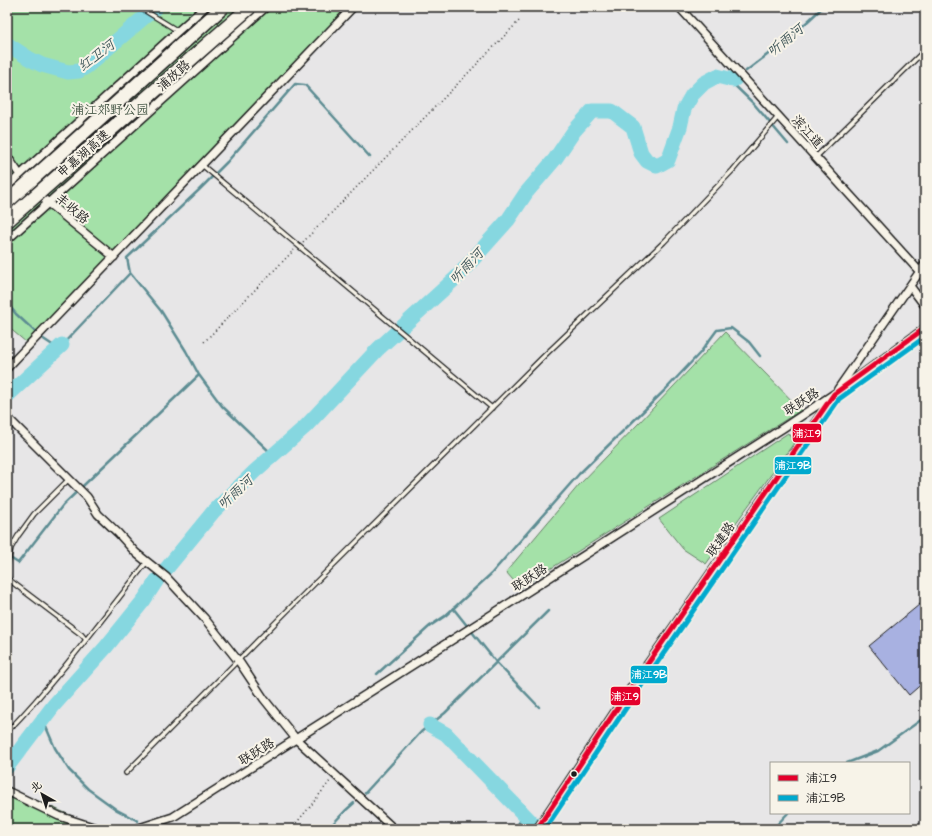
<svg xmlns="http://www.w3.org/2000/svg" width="932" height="836" viewBox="0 0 932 836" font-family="'Architects Daughter','LXGW WenKai TC',sans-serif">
<rect width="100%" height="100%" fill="#e7e6e7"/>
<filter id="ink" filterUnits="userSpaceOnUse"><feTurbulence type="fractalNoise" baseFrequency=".025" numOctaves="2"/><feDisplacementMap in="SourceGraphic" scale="8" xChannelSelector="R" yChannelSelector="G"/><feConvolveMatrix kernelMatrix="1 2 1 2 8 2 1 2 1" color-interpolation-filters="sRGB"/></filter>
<g filter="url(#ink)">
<path fill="#a4e1a8" stroke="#607e62" d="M7,7H353L27,343L7,326Z
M725,332L801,410L520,588L506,572L579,485L638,424Z
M788,433L794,443L706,564L683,549L659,519Z
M7,787L101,829H7Z"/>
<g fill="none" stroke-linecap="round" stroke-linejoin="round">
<path stroke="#5c8c92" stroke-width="2.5" d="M746,71L792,36L823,7
M727,78L754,104L788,144
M130,273L127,258L199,190L227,162L295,84L305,85L370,157
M7,303L16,314L42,338L54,346L62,345L130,273L161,311L186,351L199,375L222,406L273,455
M7,556L18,563L63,505L199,375
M453,608L496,662L539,707
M377,674L430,626L445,616L491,574L579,474L666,389L700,353L717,330L731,328L749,342L760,356
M43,720L55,748L69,770L88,789L117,810L138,821
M847,763L878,751L925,717
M365,793L421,732L445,713L548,611
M328,829L345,811L354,803
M515,829L524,815
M773,829L788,813"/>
<path stroke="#86d7e0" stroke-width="15" d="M7,44L30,59L42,65L68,72L79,71L86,67L156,7
M7,396L62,345
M167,568L213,512L254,472L306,426L378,349L458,276L508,220L526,193L555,159L574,131L592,111H612L633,127L641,153L647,161L657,166L668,160L680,127L684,109L692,95L704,83L717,76L733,80L735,79
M430,725L446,734L538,829
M7,767L54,705L106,647L144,600L157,580"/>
</g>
<path fill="#a8b1e1" stroke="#1c1c1c" d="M925,600V681L909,695L869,646Z"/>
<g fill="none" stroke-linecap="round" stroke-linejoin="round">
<g stroke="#1c1c1c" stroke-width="6">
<path id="lane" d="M139,7L178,31
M816,157L925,50
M202,165L492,408
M7,565L11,548L18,536L34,514L69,479
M7,574L8,579L82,635L86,640
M7,732C58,679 102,619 147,562
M126,773L307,591L544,356L664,242L733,170L778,117"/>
</g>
<g stroke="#1c1c1c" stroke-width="10">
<path id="street" d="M679,7L920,272
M7,156L20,175L48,203L114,257
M7,187L178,31L205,7
M7,240L266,7
M910,286L925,306
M7,368L353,7
M838,389L925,264
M7,417L87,497L98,514L118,533L136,553L166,577L205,619L240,663L264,699L296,739L394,829
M7,791L59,816L99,829
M136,829L173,817L466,631L783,428L843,388L925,328
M537,829L622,701L832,398"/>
</g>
<path stroke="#1c1c1c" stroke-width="1.5" stroke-dasharray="1 3" stroke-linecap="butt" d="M303,242L519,21
M204,342L294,250
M291,829L309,808L330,781"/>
<use href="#lane" stroke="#f7f3e8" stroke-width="3.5"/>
<use href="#street" stroke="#f7f3e8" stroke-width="7"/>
<g stroke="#1c1c1c" stroke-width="16" stroke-linecap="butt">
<path id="highway-bridge" d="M7,202L223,7
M7,221L250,7"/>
</g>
<use href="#highway-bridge" stroke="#f7f3e8" stroke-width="13"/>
<g stroke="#f7f3e8" stroke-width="8">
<path id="bus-1" d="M537,829L622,701L834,394L925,328"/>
</g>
<g stroke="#f7f3e8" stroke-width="8">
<path id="bus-2" d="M545,829L628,705L839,399L925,337"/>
</g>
<use href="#bus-1" stroke="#e4002b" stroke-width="5"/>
<use href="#bus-2" stroke="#00a9ce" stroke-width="5"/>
</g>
</g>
<circle fill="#1c1c1c" stroke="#f7f3e8" stroke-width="1.5" cx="574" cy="774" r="3.5"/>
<g text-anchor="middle" stroke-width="4" stroke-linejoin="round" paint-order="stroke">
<g font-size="13" fill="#1c1c1c" stroke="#f7f3e8">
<text transform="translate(173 75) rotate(-42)" y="5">浦放路</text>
<text transform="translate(808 131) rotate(48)" y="5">滨江道</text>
<text transform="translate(83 153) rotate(-41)" y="5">申嘉湖高速</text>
<text transform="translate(73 208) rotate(40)" y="5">丰收路</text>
<text transform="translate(801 401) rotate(-33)" y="5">联跃路</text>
<text transform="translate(720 539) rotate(-55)" y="5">联建路</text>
<text transform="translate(529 577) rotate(-33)" y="5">联跃路</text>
<text transform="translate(256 751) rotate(-32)" y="5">联跃路</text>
</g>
<g font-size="13" fill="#455746" stroke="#f7f3e8">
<text x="110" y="114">浦江郊野公园</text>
</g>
<g font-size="14" font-style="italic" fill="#3c5457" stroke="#f7f3e8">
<text transform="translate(785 40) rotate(-39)" y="5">听雨河</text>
<text transform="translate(96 55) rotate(-37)" y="5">红卫河</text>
<text transform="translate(466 266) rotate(-47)" y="5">听雨河</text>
<text transform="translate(235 492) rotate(-43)" y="5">听雨河</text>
</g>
</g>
<g stroke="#f7f3e8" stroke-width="1.5">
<rect x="792" y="423" width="30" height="20" rx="4" fill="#e4002b"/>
<rect x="774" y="456" width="38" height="19" rx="4" fill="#00a9ce"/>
<rect x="630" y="665" width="38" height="19" rx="4" fill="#00a9ce"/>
<rect x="610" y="686" width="31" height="20" rx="4" fill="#e4002b"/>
</g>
<g font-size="11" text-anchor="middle" font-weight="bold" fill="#fff">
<text x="807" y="437">浦江9</text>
<text x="793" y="469">浦江9B</text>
<text x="649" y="678">浦江9B</text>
<text x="625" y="700">浦江9</text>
</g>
<rect width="932" height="836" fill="none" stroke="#f7f3e8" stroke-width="24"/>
<rect x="12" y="12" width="908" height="812" fill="none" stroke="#1c1c1c" stroke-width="1.5" filter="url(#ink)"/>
<rect x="770" y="762" width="140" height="52" fill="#f7f3e8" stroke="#9f9d96"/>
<rect x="778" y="775" width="20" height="6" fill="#e4002b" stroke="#9f9d96"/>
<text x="806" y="782" font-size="12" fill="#1c1c1c">浦江9</text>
<rect x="778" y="795" width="20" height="6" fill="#00a9ce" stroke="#9f9d96"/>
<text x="806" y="802" font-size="12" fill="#1c1c1c">浦江9B</text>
<g transform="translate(42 794) rotate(321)" stroke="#f7f3e8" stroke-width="3" paint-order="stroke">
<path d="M0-3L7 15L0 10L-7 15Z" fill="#1c1c1c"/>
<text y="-6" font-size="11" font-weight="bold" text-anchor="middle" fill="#1c1c1c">北</text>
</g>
</svg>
